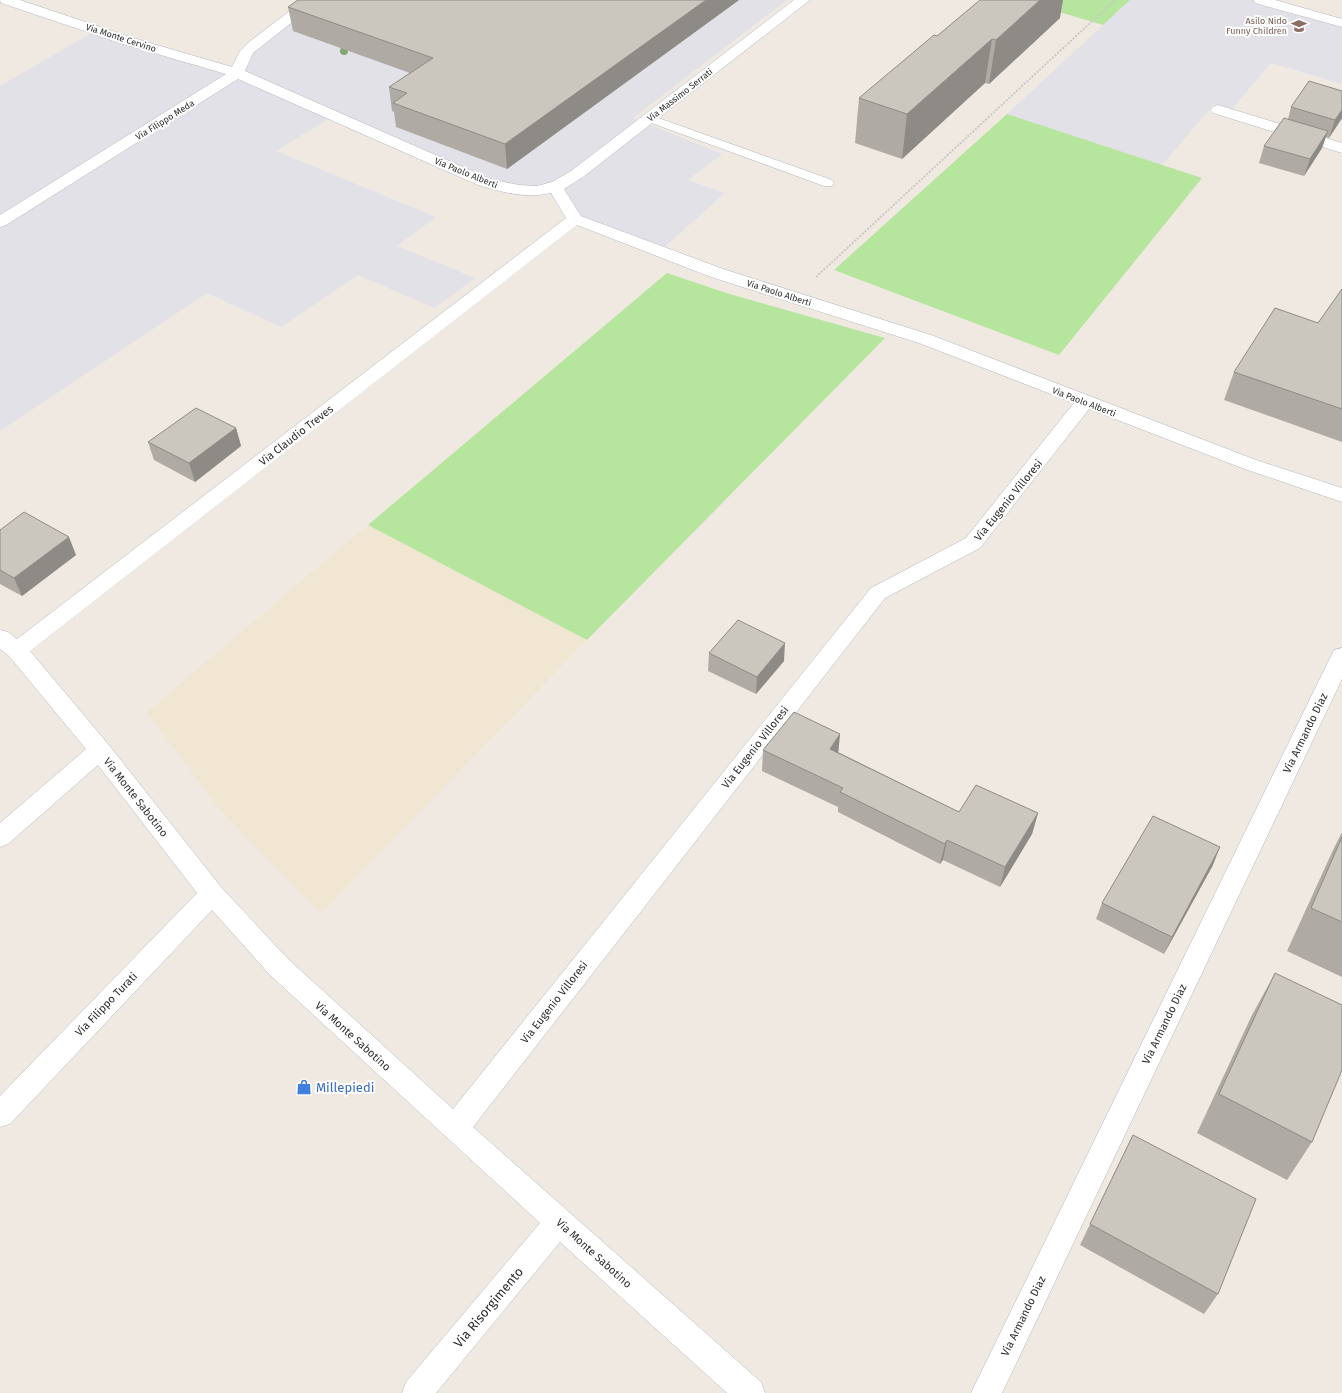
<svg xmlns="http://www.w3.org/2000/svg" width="1342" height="1393" viewBox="0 0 1342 1393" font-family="'Fira Sans',sans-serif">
<rect width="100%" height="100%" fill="#efe9e1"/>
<path fill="#e3e1e8" d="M323,0H787L633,118L722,154L688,180L725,193L661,250L572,215L549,185L532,187H515L487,179L335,115L276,151L436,217L397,246L475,278L435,308L358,275L281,327L207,293L0,431V86L102,27L236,71L250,52Z
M1130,0H1273L1342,26V84L1271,63L1232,109L1214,104L1162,165L1007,114Z"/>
<path fill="#f0e6d1" d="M368,525L587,640L321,913L222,812L147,712Z"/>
<path fill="#b6e59e" d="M1019,0H1130L1103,25Z
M1007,114L1202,178L1059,355L834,270Z
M667,273L726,293L885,338L587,640L368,525Z"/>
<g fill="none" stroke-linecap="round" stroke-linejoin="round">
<g stroke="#b4b7c1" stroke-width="1">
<path id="service" d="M650,115L832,180L834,183L832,186H824L646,121L644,119L646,117Z"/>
</g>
<g stroke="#b4b7c1" stroke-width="1">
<path id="minor" d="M0,0H20L133,38L232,67L240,51L249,42L304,0H320L253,53L245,71L490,179L519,185L537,186L552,182L571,171L794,0H810L583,177L564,189L581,216L723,269L931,335L1256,460L1342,488V502L1242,468L1089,409L980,548L885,598L473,1127L761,1382L765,1393H727L560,1242L436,1393H402L406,1382L540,1223L270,975L212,910L10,1124L0,1127V1096L197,893L98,765L8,844L0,847V823L86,749L9,656L0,649V630L8,632L17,639L566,218L551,193C526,199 502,192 478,185L238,79L6,225L0,227V215L226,74L123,44L1,3ZM577,225L711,277L919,343L1074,403L966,538L871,588L453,1109L288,959L221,887L108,744L30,651Z
M1253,0H1275L1342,19V27L1255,3Z
M1218,105L1342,143V153L1213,113L1210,110L1213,107Z
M1342,648V679L1002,1393H971L1331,656L1334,650Z"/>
</g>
<path stroke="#c9c9c9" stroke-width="2" stroke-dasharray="2 1.5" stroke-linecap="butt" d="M816,277L1115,0"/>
<use href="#service" fill="#fff" fill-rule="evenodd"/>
<use href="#minor" fill="#fff" fill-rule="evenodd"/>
</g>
<circle fill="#84a574" cx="344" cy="51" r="4"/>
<path fill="#afaba4" d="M739,0L507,169L396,127L394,112L392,111L389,87L410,73L293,31L288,7Z
M1060,18L989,84L985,83L902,159L855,143L859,98L937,36Z
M1342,91V118L1329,138L1326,137L1322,148L1304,176L1259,163L1264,146L1288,119L1291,107Z
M1342,289V442L1224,400L1234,372L1318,323Z
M236,428L241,446L195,482L154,460L148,442Z
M0,530L76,555L22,596L0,584Z
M709,653L784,661L756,694L708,671Z
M840,734L838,752L959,812L1038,813L1032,834L1000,887L943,860L940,864L838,812V807L762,771L763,750Z
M1342,832V977L1287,951L1333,850Z
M1213,865L1164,954L1096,919L1102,903Z
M1275,973L1312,1142L1287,1180L1197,1133L1252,1015Z
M1133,1135L1218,1294L1204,1314L1080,1245Z"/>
<path fill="#8e8b86" d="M706,0H739L507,169L505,144Z
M1040,0H1063L1060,18L989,84L996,40Z
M992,39L985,83L902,159L907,114Z
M1342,110V118L1329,138L1335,120Z
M1328,131L1322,148L1304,176L1310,159Z
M236,428L241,446L195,482L189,463Z
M69,537L76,555L22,596L14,578Z
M785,643L784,661L756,694L757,677Z
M840,734L838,755L830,749Z
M1038,813L1032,834L1000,887L1005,867Z
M947,840L943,860L940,864L945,844Z
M1220,847L1213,865L1164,954L1172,937Z"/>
<path fill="#cbc7bf" stroke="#8e8b86" d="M298,0H706L505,144L393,103L407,93L389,87L433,58L288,7Z
M980,0H1040L996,40L992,39L907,114L859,98L934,35L937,36Z
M1309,81L1342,91V110L1335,120L1291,107Z
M1284,118L1328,131L1310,159L1264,146Z
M1342,289V409L1234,372L1275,308L1318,323Z
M196,408L236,428L189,463L148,442Z
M24,512L69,537L14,578L0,570V530Z
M738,620L785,643L757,677L709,653Z
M794,712L840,734L830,749L959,812L976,785L1038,813L1005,867L947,840L945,844L840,792L843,788L763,750Z
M1153,816L1220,847L1172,937L1102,903Z
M1342,837V922L1311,908Z
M1275,973L1342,1005V1070L1312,1142L1219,1094Z
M1133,1135L1256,1199L1218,1294L1090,1224Z"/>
<defs>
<g id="school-bare" transform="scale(1.2)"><path d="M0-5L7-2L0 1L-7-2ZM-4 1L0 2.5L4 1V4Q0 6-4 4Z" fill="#8d6e63" stroke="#fff" stroke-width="2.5" paint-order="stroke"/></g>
<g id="shop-bare" transform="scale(1.2)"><path d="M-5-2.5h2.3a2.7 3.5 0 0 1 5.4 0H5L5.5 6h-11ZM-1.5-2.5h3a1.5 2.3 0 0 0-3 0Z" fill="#3f7fe0" stroke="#fff" stroke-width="2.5" paint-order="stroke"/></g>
</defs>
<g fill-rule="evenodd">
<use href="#school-bare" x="1299" y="26"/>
<use href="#shop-bare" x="304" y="1087"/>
</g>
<g text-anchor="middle" stroke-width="4" stroke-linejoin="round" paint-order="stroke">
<g font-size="9" fill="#785e54" stroke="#fff" text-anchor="end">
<text x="1287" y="24">Asilo Nido<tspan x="1287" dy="10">Funny Children</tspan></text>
</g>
<g font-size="9" fill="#2e2e2e" stroke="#fff">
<text transform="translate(121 38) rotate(18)" y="3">Via Monte Cervino</text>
<text transform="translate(680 95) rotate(-38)" y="3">Via Massimo Serrati</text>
<text transform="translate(165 120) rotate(-32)" y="3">Via Filippo Meda</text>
<text transform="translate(466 173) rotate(22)" y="3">Via Paolo Alberti</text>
<text transform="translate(779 293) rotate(18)" y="3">Via Paolo Alberti</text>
<text transform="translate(1084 402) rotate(21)" y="3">Via Paolo Alberti</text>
</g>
<g font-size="11" fill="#2e2e2e" stroke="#fff">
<text transform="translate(296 435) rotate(-38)" y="4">Via Claudio Treves</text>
<text transform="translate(1008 500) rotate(-51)" y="4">Via Eugenio Villoresi</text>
<text transform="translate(1305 733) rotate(-64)" y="4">Via Armando Diaz</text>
<text transform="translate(755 747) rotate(-52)" y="4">Via Eugenio Villoresi</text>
<text transform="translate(136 797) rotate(52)" y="4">Via Monte Sabotino</text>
<text transform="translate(554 1002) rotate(-52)" y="4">Via Eugenio Villoresi</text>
<text transform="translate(106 1004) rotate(-46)" y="4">Via Filippo Turati</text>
<text transform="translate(1164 1024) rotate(-64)" y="4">Via Armando Diaz</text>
<text transform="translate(353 1036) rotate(42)" y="4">Via Monte Sabotino</text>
<text transform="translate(594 1253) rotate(42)" y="4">Via Monte Sabotino</text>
<text transform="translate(1023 1316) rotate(-64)" y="4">Via Armando Diaz</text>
</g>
<g font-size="13" fill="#366cbe" stroke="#fff" text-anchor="start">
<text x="316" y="1092">Millepiedi</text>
</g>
<g font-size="13" fill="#2e2e2e" stroke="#fff">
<text transform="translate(488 1307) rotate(-50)" y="5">Via Risorgimento</text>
</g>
</g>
</svg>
